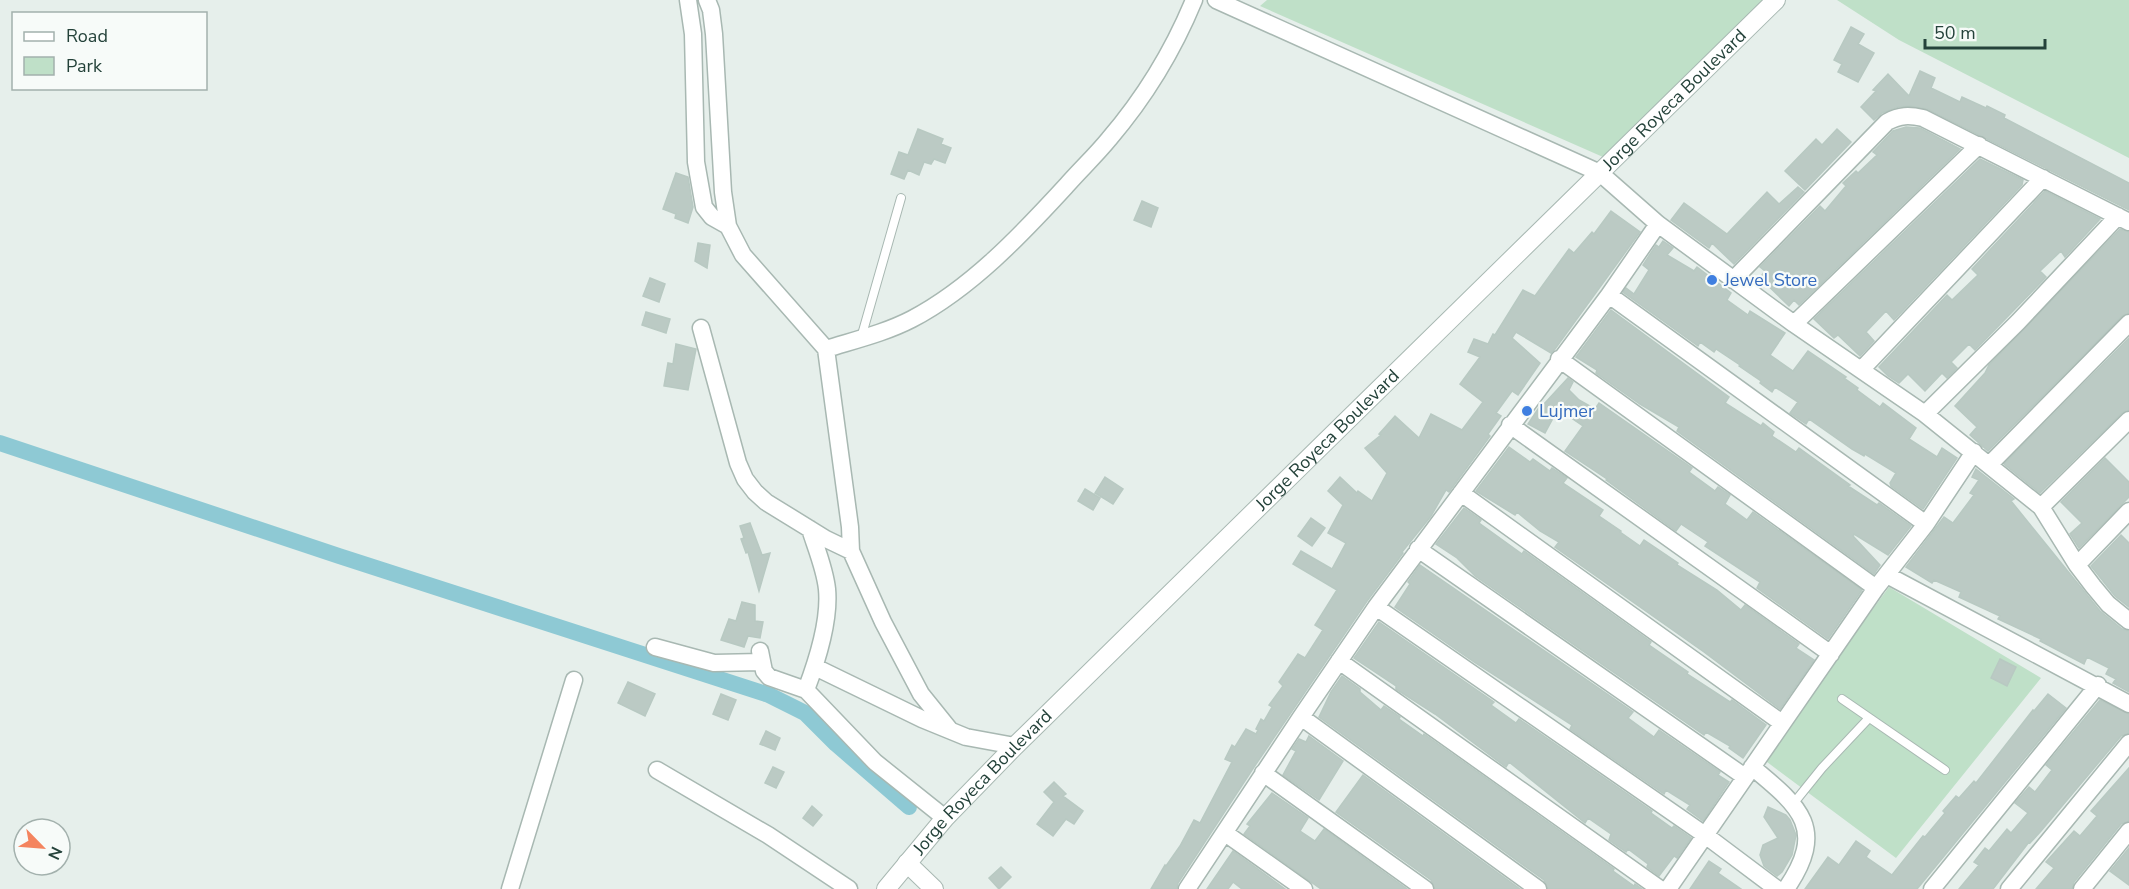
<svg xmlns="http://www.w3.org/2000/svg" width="2129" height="889" viewBox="0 0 2129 889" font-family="'Nunito Sans',sans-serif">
<rect width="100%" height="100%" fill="#e6efeb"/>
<path fill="#bfe0c8" d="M1267,0H1765L1603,157L1260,6Z
M1837,0H2129V158L1899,40Z
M1889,587L2041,678L1896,858L1763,759Z"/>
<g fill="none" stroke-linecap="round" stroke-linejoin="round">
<path stroke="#8ec9d4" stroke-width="16" d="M0,443L339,556L769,695L805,713L836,744L909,807"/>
</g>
<path fill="#bbcac4" stroke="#b8c9c2" stroke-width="1.5" d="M1851,27L1864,34L1858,44L1874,53L1858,82L1838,72L1842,64L1834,60Z
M1920,71L1935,78L1931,88L1960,102L1962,97L1986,108L1987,106L2005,115L2004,118L2129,183V210L1927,109L1910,106L1898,107L1882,113L1874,120L1861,107L1876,91L1873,90L1888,74L1909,96Z
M1906,127L1920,128L1960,149L1799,305L1794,300L1789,306L1760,278L1765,271L1760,267L1820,206L1825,211L1846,186L1843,183L1856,171L1858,173L1877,155L1873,152L1893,131Z
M918,129L943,139L941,144L951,148L945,163L934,159L931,164L924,162L919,175L908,170L904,179L891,174L899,152L908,155Z
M1837,129L1851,142L1805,190L1785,171L1816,139L1822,145Z
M1980,159L2023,180L2022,185L1894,320L1886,311L1866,332L1874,341L1860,356L1838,335L1834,338L1814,319Z
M676,173L688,177L693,207L688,223L675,218L676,214L663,209Z
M1798,187L1804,192L1734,264L1712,243L1709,248L1671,220L1684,203L1727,234L1767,192L1779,204Z
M2045,191L2100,219L2065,257L2061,251L2040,271L2046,277L1975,350L1969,344L1951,362L1957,368L1947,378L1942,373L1925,391L1908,374L1899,383L1888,376L1879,367L1947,295L1952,300L1978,275L1972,269Z
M1142,201L1158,208L1151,227L1134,220Z
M1611,211L1640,232L1555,349L1551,353L1516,332L1512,338L1540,363L1518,395L1512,391L1496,413L1501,416L1488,434L1490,436L1449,492L1446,490L1431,516L1402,552L1403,553L1367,601L1254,767L1178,883L1177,889H1151L1165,865L1166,866L1180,846L1194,820L1200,823L1232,762L1225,759L1232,745L1235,747L1246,729L1256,734L1258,730L1256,729L1261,719L1264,721L1272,707L1269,705L1283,686L1279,682L1298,654L1305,658L1323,630L1315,625L1337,590L1293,564L1301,551L1332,569L1346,543L1328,533L1343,505L1328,491L1340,477L1357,493L1358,491L1372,501L1387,473L1365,448L1381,435L1379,434L1395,416L1419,438L1431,414L1462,430L1483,402L1460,384L1480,357L1468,352L1474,339L1488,344L1493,334L1495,335L1523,290L1535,296L1569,249L1574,253L1592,232L1594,234Z
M2120,229L2129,232V313L2122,316L1988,451L1970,435L1977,427L1955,406L1985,373L1989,365Z
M1663,241L1673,248L1667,255L1694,271L1697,267L1731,293L1727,300L1748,315L1750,311L1785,333L1770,355L1793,371L1808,351L1846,377L1844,378L1858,388L1857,390L1880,407L1883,403L1916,428L1909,439L1937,457L1942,448L1957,458L1923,509L1891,486L1890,483L1896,473L1865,454L1864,456L1852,449L1809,419L1806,424L1790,413L1798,402L1775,387L1772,392L1760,383L1761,381L1739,366L1740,365L1716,349L1714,352L1700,342L1698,346L1623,292L1626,288L1634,294L1649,270L1643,265L1656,245L1659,247Z
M698,243L710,245L707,268L695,261Z
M650,278L665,284L659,302L643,296Z
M1611,310L1729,397L1725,403L1761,426L1763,423L1774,432L1772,436L1796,452L1799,448L1850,485L1848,486L1877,505L1879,503L1911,526L1888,555L1854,534L1853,536L1880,565L1874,574L1677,431L1679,427L1640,404L1596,373L1597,370L1576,357Z
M646,312L670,319L666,333L642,325Z
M2129,338V410L2122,413L2040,493L2004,464Z
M676,344L696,349L688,390L664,386L668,363L673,364Z
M1568,378L1573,382L1569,390L1579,400L1595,409L1599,403L1692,468L1689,472L1715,491L1718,487L1730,495L1725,504L1747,520L1753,512L1862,590L1828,639L1757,588L1760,582L1705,546L1708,542L1681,524L1676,531L1606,480L1607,479L1565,451L1583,426L1558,409L1545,433L1528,424L1542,403L1544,404Z
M1509,447L1530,462L1533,459L1550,471L1552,468L1567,478L1563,483L1603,510L1599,516L1621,531L1620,532L1640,546L1644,540L1678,563L1677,565L1717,590L1741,610L1745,605L1799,644L1796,648L1814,660L1780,709L1704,652L1555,547L1559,542L1540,531L1517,512L1515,515L1476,491Z
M2105,458L2129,482V497L2079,548L2070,534L2082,523L2061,502Z
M1976,469L2014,499L2011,501L2100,611L2122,629L2129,631V692L2113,683L2116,679L2106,674L2109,668L2087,657L2084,664L2040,641L2041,639L1998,619L2000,616L1959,597L1961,592L1934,580L1932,583L1906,567L1944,517L1953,523L1974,495L1970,493L1979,480L1972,477Z
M1105,477L1123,489L1113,504L1095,493Z
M1085,489L1100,498L1093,510L1078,501Z
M1464,508L1481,520L1479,523L1522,554L1524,551L1651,642L1649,645L1688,672L1687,674L1730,702L1732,700L1766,725L1743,758L1729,748L1730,746L1706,732L1704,735L1475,576L1457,558L1436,544Z
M1311,518L1325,528L1312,546L1298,536Z
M750,523L762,555L770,553L759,591L748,552L746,553L741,539L744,538L740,526Z
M2121,535L2129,543V607L2115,596L2091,566Z
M1420,565L1633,712L1628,718L1654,737L1659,730L1720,772L1718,775L1729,782L1703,821L1687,809L1690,805L1666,790L1664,794L1570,729L1572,725L1474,662L1395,607L1410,584L1408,582Z
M742,602L755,605V621L763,622L760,638L748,636L744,647L721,640L729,619L736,621Z
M1379,622L1494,702L1491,705L1516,723L1519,719L1652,811L1651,813L1672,828L1674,826L1691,838L1677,858L1674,856L1659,876L1647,867L1648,864L1628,849L1626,852L1609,840L1611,834L1588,818L1585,823L1509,762L1506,767L1435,714L1396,689V686L1354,658Z
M2000,659L2016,667L2007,686L1991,678Z
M1342,676L1360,689V692L1381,710L1384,706L1400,717L1399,719L1423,736L1424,734L1614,869L1613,871L1634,886L1635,884L1642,889H1548L1544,880L1319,717L1331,692Z
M628,682L655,694L645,716L618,703Z
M721,694L736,700L728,720L713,714Z
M2048,694L2066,708L1917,889H1805L1828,857L1839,865L1856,841L1870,851L1866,857L1892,875L1923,836L1925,837L1945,813L1943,811L1956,796L1959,798L1974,781L1976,783L2033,710L2034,711Z
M2100,700L2129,714V733L2121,736L2041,831L2030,843L2029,842L1993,889H1959L1979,865L1974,862L1985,848L1989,851L2007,829L2011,833L2028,813L2015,803L2029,787L2035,792L2052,770L2046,765Z
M766,731L780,738L775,750L760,744Z
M1309,736L1343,761L1319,800L1283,775L1296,751L1292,749L1299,739L1306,742Z
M773,767L784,772L776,788L765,783Z
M2129,768V821L2121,824L2074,882L2072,889H2036L2054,868L2046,862L2074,831L2080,836L2097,816L2091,811Z
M1363,775L1520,889H1435L1431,880L1336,812Z
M1054,782L1066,794L1063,796L1083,811L1074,824L1066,819L1053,836L1037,824L1054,802L1044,792Z
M1272,793L1308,818L1300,831L1315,841L1324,829L1407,889H1321L1244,834L1250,826L1247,824Z
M812,806L822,815L813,826L803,818Z
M1768,807L1786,815L1790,820L1796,835L1792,855L1782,872L1777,876L1764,866L1760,855L1763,845L1778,838L1764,817Z
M2129,848V885L2110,871Z
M1233,851L1285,889H1242L1233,882L1228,889H1207Z
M1709,861L1721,869L1718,873L1741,889H1690Z
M1001,867L1011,877L999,889L989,878Z"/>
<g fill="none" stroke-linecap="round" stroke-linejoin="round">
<g stroke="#a8b8b2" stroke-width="10">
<path id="service" d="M861,338L901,198
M1842,699L1945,770
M1793,804L1822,768L1869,718"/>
</g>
<g stroke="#a8b8b2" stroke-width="19">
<path id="minor" d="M688,0L693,34L696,162L704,207L712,217L728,226
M707,0L711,10L714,34L723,192L728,226L743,255L826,349L850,527L851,551L883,622L921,694L950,730
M1216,0L1600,173L1658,224L1794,324L1925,414L2041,507L2077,565L2093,586L2108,604L2129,621
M1733,280L1887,122C1900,115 1909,115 1923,118L2129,222
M1609,295L1926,524
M1794,324L1979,145
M701,328L738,463L745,479L755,492L766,502L826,539L851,551
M826,349C855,340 885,333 912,319C971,288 1021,235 1066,186C1080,170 1096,155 1109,139C1145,97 1173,51 1194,0
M1559,359L1876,588
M1861,370L2043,178
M1925,414L2018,322L2118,216
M1510,425L1831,654
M1990,464L2129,323
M1461,493L1782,723
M2041,507L2129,420
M1418,549L1745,777
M2077,565L2129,511
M1887,575L2129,704
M1376,607L1705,835L1777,889
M655,647L714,663L761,662
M760,651L764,671L769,677L806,690L875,762L945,818
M1339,661L1660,889
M815,667L922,719L966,737L1015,746
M806,690C817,661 830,620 827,589C825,569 816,548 810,529
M1301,717L1538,889
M1752,767C1799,806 1828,828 1786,889
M657,770L768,835L849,889
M1263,773L1425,889
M1225,833L1304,889
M510,889L574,680
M1187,889L1301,717L1376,607L1609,295L1658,224
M1668,889L1876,588L1926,524L1974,452
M1932,889L2098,685
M2009,889L2129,743
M2082,889L2129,831"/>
</g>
<g stroke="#a8b8b2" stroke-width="20">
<g id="tertiary">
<path d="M907,863L934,889"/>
<path id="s1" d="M886,889L945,818L1015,746L1776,0"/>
</g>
</g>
<use href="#service" stroke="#fff" stroke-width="8"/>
<use href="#minor" stroke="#fff" stroke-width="16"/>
<use href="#tertiary" stroke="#fff" stroke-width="18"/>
</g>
<g fill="#3f7fe0" stroke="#f7fbf9" stroke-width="2">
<circle cx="1712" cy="280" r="6"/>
<circle cx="1527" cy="411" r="6"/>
</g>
<g text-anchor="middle" stroke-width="4.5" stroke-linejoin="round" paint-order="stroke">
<g font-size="18" fill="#24423a" stroke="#f7fbf9">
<text dy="6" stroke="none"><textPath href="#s1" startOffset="1116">Jorge Royeca Boulevard</textPath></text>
<text dy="6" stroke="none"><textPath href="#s1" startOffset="630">Jorge Royeca Boulevard</textPath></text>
<text dy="6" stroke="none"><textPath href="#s1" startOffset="144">Jorge Royeca Boulevard</textPath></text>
</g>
<g font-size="18" fill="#366cbe" stroke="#f7fbf9" text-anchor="start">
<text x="1724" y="286">Jewel Store</text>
<text x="1539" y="417">Lujmer</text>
</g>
</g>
<rect x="12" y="12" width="195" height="78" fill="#f7fbf9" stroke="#a3b1ad" stroke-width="1.5"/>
<rect x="24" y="32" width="30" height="9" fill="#ffffff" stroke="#a3b1ad" stroke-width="1.5"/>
<text x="66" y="42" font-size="18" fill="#24423a">Road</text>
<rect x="24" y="57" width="30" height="18" fill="#bfe0c8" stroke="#a3b1ad" stroke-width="1.5"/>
<text x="66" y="72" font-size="18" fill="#24423a">Park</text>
<g transform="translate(42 847) rotate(115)"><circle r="28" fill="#f7fbf9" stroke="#a3b1ad" stroke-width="1.5"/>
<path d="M0-4.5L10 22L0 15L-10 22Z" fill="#f4845f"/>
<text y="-9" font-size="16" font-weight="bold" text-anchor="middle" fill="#24423a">N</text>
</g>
<path d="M1925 39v9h120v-9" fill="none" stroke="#24423a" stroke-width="3"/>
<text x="1934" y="39" font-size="18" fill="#24423a" stroke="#f7fbf9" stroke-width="4.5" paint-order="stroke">50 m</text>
</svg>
